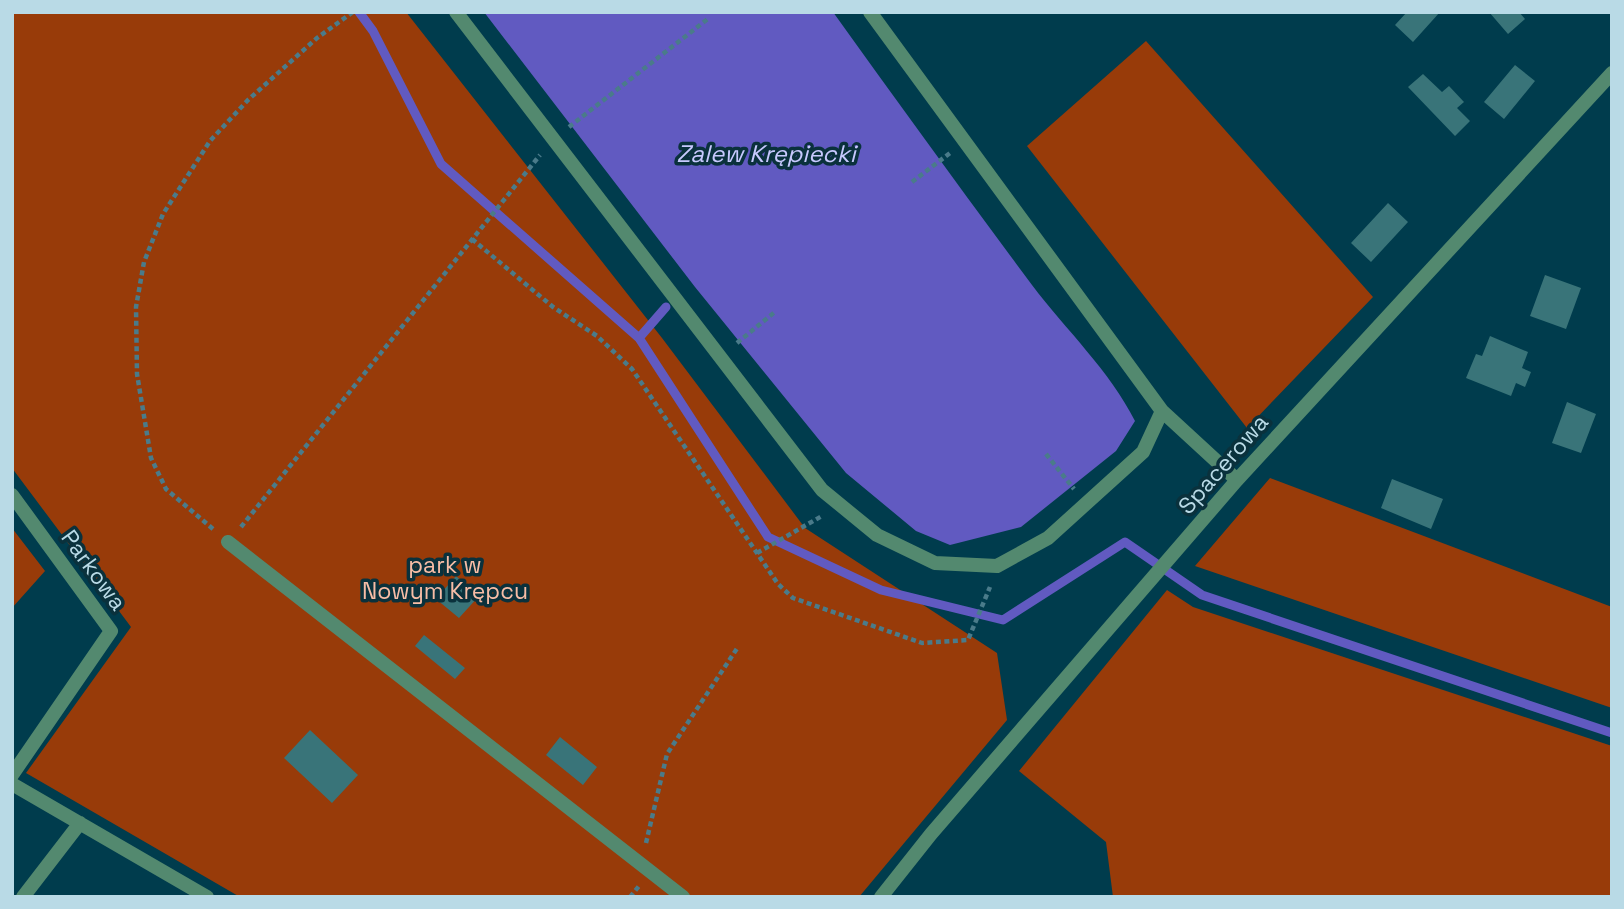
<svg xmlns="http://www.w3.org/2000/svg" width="1624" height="909" viewBox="0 0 1624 909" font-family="'Space Grotesk',sans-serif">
<rect width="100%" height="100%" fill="#003c4d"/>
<path fill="#983b09" d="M12,12H406L662,338L805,528L997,653L1007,720L859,897H240L26,773L131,627L12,468Z
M1146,41L1373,297L1247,428L1027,146Z
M1270,478L1612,607V708L1195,566Z
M12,528L45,571L12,608Z
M1167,590L1193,607L1612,746V897H1113L1106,842L1019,771Z"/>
<path fill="#615ac1" d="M484,12H833C899,104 965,195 1032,285C1066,330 1110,371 1135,421L1116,451L1021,527L950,545L916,531L846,473L695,287Z"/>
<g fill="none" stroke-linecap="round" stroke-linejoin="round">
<path stroke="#615ac1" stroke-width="9" d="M359,12L373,31L441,164L639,338L768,537L881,590L1003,620L1125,542L1202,595L1612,733
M639,338L666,307"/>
</g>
<path fill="#397479" d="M1407,12H1440L1413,42L1395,25Z
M1489,12H1519L1525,19L1508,34Z
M1515,65L1535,81L1504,119L1484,102Z
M1423,74L1442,92L1449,86L1464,102L1457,108L1470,121L1455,136L1408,87Z
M1388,203L1408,222L1371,262L1351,243Z
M1545,275L1581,288L1566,329L1530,316Z
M1490,336L1528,352L1522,368L1531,372L1525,387L1516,383L1511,396L1466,378L1476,354L1482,356Z
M1567,402L1596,414L1581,453L1552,443Z
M1392,479L1443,499L1431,529L1381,508Z
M456,576L479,596L459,618L436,599Z
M424,635L465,668L455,679L415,646Z
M310,730L358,775L332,803L284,758Z
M560,737L597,767L583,785L546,755Z"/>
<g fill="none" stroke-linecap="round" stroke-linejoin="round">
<path stroke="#4a7b8a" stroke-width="4.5" stroke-dasharray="5 3.5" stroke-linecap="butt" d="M569,127L709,18
M912,182L950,153
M472,239L553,307L597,336L632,369L778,584L793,598L922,643L968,640L990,587
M737,343L776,311
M1046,454L1074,489
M241,527L540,155
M213,529L166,489L151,458L137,374L136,307L144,262L163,214L210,141L248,100L317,38L353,12
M757,553L822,516
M646,843L667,754L738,647
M630,897L639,886"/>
<path stroke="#53896f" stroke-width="14" d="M228,542L683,897"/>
<path stroke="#53896f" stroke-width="14" d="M456,12L822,490L877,535L935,563L997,566L1048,538L1143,452L1162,411
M870,12L1162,411L1237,480
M12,495L111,631L12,775
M12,784L207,897
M23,897L80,823
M881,897L931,834L1237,480L1612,73"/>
</g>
<g text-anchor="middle" stroke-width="7" stroke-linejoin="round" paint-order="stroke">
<g font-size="23" fill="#b9dae6" stroke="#0a313c">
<text transform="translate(1223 464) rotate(-49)" y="8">Spacerowa</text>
<text transform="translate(94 570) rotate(54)" y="8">Parkowa</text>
</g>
<g font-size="23" fill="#f7bda6" stroke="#0a313c">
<text x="445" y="573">park w<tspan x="445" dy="26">Nowym Krępcu</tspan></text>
</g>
<g font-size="24" font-style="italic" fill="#c7c9fe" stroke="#0a313c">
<text x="766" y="162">Zalew Krępiecki</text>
</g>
</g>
<rect width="1624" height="909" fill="none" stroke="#b9dae6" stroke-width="28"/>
</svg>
